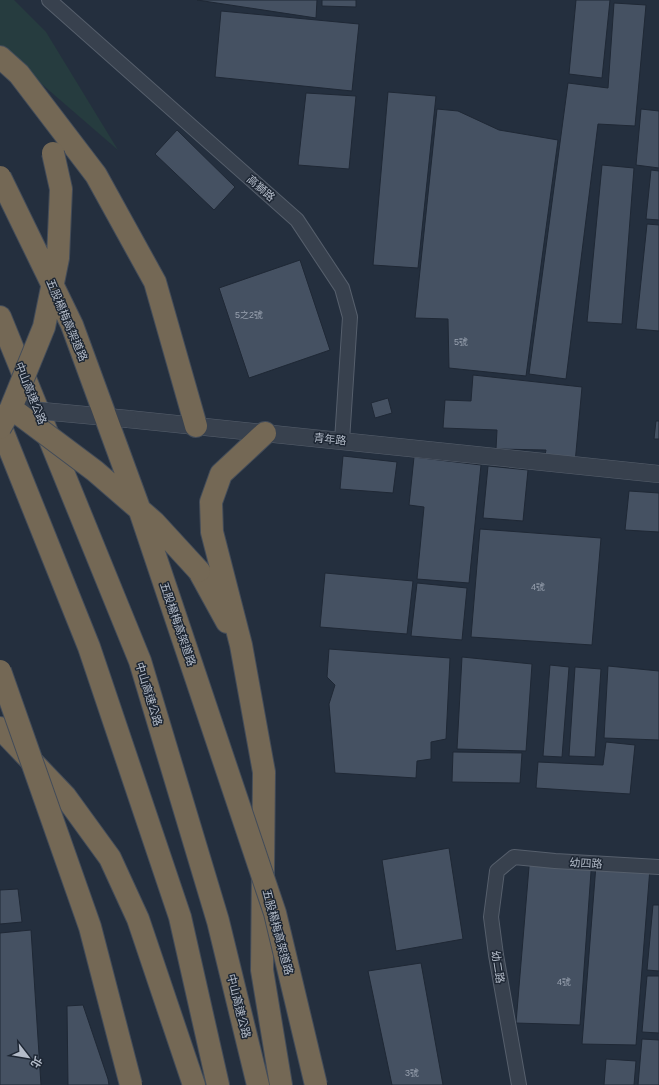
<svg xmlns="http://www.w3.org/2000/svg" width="659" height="1085" viewBox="0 0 659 1085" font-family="Helvetica,'Noto Sans TC',sans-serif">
<rect width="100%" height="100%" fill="#242f3e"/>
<path fill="#263c3f" d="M0,0H14L46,32L118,150L0,48Z"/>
<path fill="#455162" stroke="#1f2835" d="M197,0H317L316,18Z
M322,0H356V7L322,6Z
M576,0H610L602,78L569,74Z
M614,3L646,5L635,126L598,124L566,379L529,374L568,83L608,88Z
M221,11L359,24L352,91L215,77Z
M388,92L436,96L418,268L373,265Z
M306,93L356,96L349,169L298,165Z
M437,109L458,111L499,130L558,140L526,376L449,368L448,319L415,318Z
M641,109L659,111V168L636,165Z
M177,130L235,187L214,210L155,154Z
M602,165L634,168L622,324L587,322Z
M651,170L659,171V220L646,219Z
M647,224L659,225V331L636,329Z
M300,260L330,350L249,378L219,288Z
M473,375L582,387L575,463L544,460L546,450L496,449L497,430L443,428L445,400L471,401Z
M388,398L392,413L375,418L371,403Z
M656,421H659V439H654Z
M343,456L397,462L393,493L340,489Z
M414,457L481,465L469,583L417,579L424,507L409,505Z
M488,466L528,470L523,521L483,518Z
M629,491L659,493V532L625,530Z
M480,529L601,538L592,645L471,637Z
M325,573L413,581L407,634L320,627Z
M417,583L467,588L462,640L411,636Z
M329,649L450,658L446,739L431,742V759L417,761L416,778L335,773L329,704L335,685L327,677Z
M462,657L532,664L526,751L457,749Z
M550,665L569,667L562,757L543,756Z
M608,666L659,671V740L604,738Z
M575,667L601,669L595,757L569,756Z
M606,742L635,745L630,794L536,788L538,762L603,765Z
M453,752L522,753L520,783L452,782Z
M449,848L463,939L396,951L382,860Z
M530,855L592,858L580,1025L516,1023Z
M596,865L650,868L636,1045L582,1044Z
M18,889L22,922L0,924V890Z
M653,905H659V971L647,970Z
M31,930L41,1085H0V933Z
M421,963L443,1085H392L368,971Z
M647,976H659V1033L642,1032Z
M83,1005L108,1079L109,1085H68L67,1006Z
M642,1039L659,1040V1085H638Z
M606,1059L636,1061L634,1085H604Z"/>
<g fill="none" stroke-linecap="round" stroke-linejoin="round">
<g stroke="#565f6c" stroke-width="16">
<path id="minor" d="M49,0L297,220L342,288L350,317L342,441
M519,1085L496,955L491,917L497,871L514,857L555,861L659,867"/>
</g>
<g stroke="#565f6c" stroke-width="18">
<path id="tertiary" d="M128,419L659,474"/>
</g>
<g stroke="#434c59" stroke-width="24">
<path id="motorway" d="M0,57L19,74L96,175L155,282L196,426
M0,317L140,661L218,921L258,1085
M0,425L89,647L180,917L218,1085
M265,433L221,474L211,502L212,532L241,645L264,772L262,970L281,1085
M199,571L227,622
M0,728L65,796L110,858L138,919L194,1085"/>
</g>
<use href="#minor" stroke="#38414e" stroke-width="14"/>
<use href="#tertiary" stroke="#38414e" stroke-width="17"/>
<use href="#motorway" stroke="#746855" stroke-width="22"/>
<g stroke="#565f6c" stroke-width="18" stroke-linecap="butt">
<path id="tertiary-bridge" d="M10,408L128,419"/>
</g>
<g stroke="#434c59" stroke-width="24" stroke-linecap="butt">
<path id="motorway-bridge" d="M0,177L72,325L139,508L275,913L316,1085
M11,408L95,471L154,522L199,571
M0,428L11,408L44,327L58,258L61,189L53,153
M0,671L90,927L131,1085"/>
</g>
<use href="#tertiary-bridge" stroke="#38414e" stroke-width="17"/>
<use href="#motorway-bridge" stroke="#746855" stroke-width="22"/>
</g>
<g text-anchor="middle" stroke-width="3" stroke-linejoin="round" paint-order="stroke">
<g font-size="9" fill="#98a1af">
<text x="249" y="318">5之2號</text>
<text x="461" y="345">5號</text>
<text x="538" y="590">4號</text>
<text x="564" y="985">4號</text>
<text x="412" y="1076">3號</text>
</g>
<g font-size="11" fill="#b4bcc9" stroke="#1d2633">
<text transform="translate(261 188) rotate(41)" y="4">高獅路</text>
<text transform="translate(67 320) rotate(67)" y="4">五股楊梅高架道路</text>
<text transform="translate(31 393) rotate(68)" y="4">中山高速公路</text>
<text transform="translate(330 439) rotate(6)" y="4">青年路</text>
<text transform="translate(178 624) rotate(71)" y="4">五股楊梅高架道路</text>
<text transform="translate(149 694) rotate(73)" y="4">中山高速公路</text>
<text transform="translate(586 863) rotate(3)" y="4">幼四路</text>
<text transform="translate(278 932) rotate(75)" y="4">五股楊梅高架道路</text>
<text transform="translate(498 967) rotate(81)" y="4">幼二路</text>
<text transform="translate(239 1006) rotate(76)" y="4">中山高速公路</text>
</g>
</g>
<g transform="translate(28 1057) rotate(121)" stroke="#1d2633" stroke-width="3" paint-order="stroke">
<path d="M0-3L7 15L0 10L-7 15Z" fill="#b4bcc9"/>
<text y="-6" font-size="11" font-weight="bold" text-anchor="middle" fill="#b4bcc9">北</text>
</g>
</svg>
